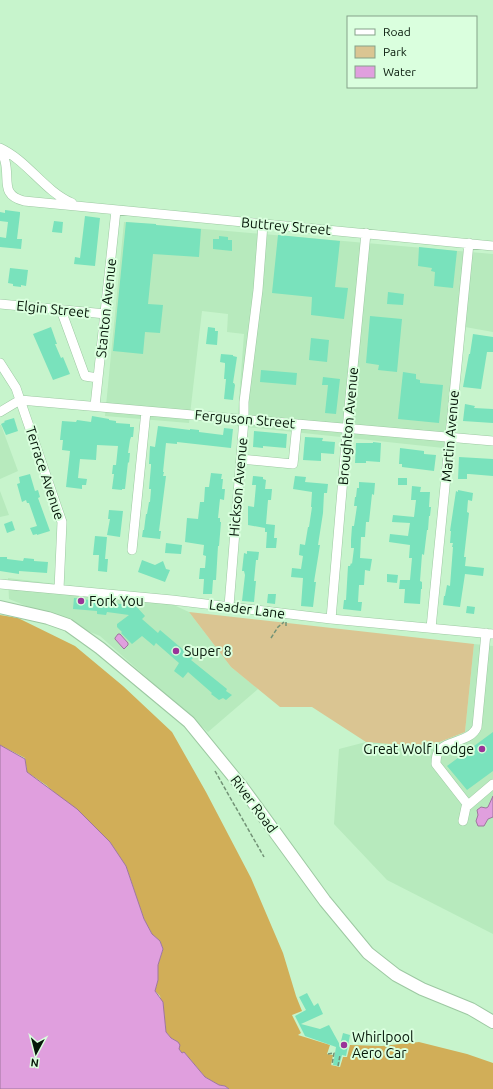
<svg xmlns="http://www.w3.org/2000/svg" width="493" height="1089" viewBox="0 0 493 1089" font-family="Ubuntu,sans-serif">
<rect width="100%" height="100%" fill="#c7f4cc"/>
<path fill="#b7eabd" d="M124,222L493,254V332L465,327L453,449L237,426L244,334L227,332L228,314L202,311L189,423L105,416Z
M0,425H1L18,471L0,479Z
M0,491L9,515L0,517Z
M8,578L154,596L189,612L231,667L258,689L208,732L100,636L9,599Z
M474,644L493,646V934L387,880L334,824L339,749L366,742L427,747L465,732Z"/>
<path fill="#dac592" d="M189,612L474,644L465,732L427,747L366,742L312,707H280L231,667Z"/>
<path fill="#d1ae58" d="M0,615L18,618L75,646L123,686L172,732L206,792L251,878L283,953L296,996L302,1011L292,1015L301,1033L298,1035L330,1045L327,1054L333,1055L331,1065L340,1067L343,1057H347L350,1045L382,1046L419,1042L467,1054L493,1063V1089H229L225,1086L219,1085L205,1077L184,1052L182,1053L179,1049L178,1042L171,1038L166,1032L164,1014L160,996L155,991L158,980V965L163,949L160,941L152,934L144,919L126,866L110,842L46,785L27,772L25,758L0,745Z"/>
<path fill="#e09fde" stroke="#9f769e" d="M118,634H120L128,643V645L124,649L123,648L115,639V638Z
M0,745L25,759L27,772L77,809L110,842L126,866L144,919L152,934L160,941L163,949L158,965V980L155,991L163,1002L166,1032L171,1038L178,1042L180,1045L179,1049L182,1053L184,1052L205,1077L219,1085L225,1086L229,1089H0Z
M493,796V817L488,819L484,826H478L476,821L478,815L477,810L481,807L486,808L488,807Z"/>
<path fill="#79e2bc" d="M5,210L20,212V214L17,239H22L21,249L0,247V237L6,238L8,222L0,221V212L5,213Z
M85,216L100,218L95,266L74,264L75,257L80,258Z
M54,221L63,222L62,233L52,232Z
M126,222L156,224V225L201,229L199,257L153,254L148,304L163,305L160,333L145,332L143,354L113,351Z
M278,235L340,241L335,287L348,288L344,319L311,315L312,297L272,293Z
M219,236L228,237V240H232V251L213,249V239H219Z
M419,247L457,251L453,288L434,286L435,272L431,271L432,268L418,266Z
M10,268L28,270L26,286L21,285V287L13,286V284L8,283Z
M388,292L404,294L403,305L387,304Z
M370,316L402,319L397,372L378,370L379,365L366,363Z
M51,327L57,344H55L61,358L63,357L70,374L53,380L33,334Z
M208,327L215,328V331H218L217,345L206,344Z
M473,334L493,337V352H487L481,389L463,387L469,354H470Z
M311,338L329,340L327,362L309,360Z
M221,354L233,355V356L237,357L233,383H234L235,385L233,400L224,399L226,379H224L225,366V363L220,362Z
M261,370L297,373L296,385L260,382Z
M403,372L416,374V379L420,380V383L443,385L439,423L398,419Z
M323,377L340,379L336,414L325,413L328,385H322Z
M465,404L475,406L474,408L493,409V423L463,421Z
M92,416L109,419V420L116,421V423L130,424V427H134L133,437H131L130,440L128,453H130L129,463L128,462L125,489H122V490L112,489L114,474H112L113,465H116L118,446L97,445L96,460L80,459L78,478L87,479L86,485H82V489L66,487L70,451L62,450L63,440H60L62,421L76,422L77,420L91,422Z
M14,418L18,431L6,435L1,424L5,422L4,421Z
M158,426L190,430V429L199,430V432L223,435L224,428L233,429L231,448L177,442V444L166,443L163,472H164L163,476H166L165,484L159,531H161L160,539L142,537L143,530H144L146,514H147L149,502H150L151,489H149L151,466V464H149L150,446L155,447Z
M254,431L287,434L286,448L263,446V448L253,447Z
M305,437L323,438L322,441L335,442L334,454L321,453V461L303,460Z
M373,442L381,443L380,462L366,461V463H355L356,443H373Z
M400,448L424,451V454L436,455L434,471L402,467V464H399Z
M459,457L493,459V476L469,474H467V479H458Z
M211,473L222,474L221,479H223L222,489H225L224,500L220,499L218,518H220V522H221L219,546H218L216,580H213L212,594H203L204,579H199L200,568H205L206,556L203,555L204,545L185,542L187,518L198,519L200,502H204L205,487H209Z
M30,474L35,491L38,490L40,497L38,498L50,531L37,535V534L33,535L30,528L37,526L29,503H27L26,500L22,502L17,484L20,483L19,477Z
M253,476L263,477V479L266,480L265,489H272L271,500H268L266,524L275,525L274,538H277L276,548H266L267,532H265V528L248,525V506L254,507L256,485H252Z
M295,476L306,477L305,482L328,484L327,493H324L323,513L318,545H320L314,582H316L313,607L301,606L303,578L291,577L292,568L301,569L303,556L299,555L300,544L305,545L308,527H309L312,507H311L312,492L293,489Z
M398,478H407V485H398Z
M359,482L375,483L374,495L372,494L369,522H366L365,537H361L360,558L372,559L370,571L365,570L364,585H359L358,602H362L361,611L343,609L344,600H346L348,566H350L351,563L352,564L354,548H351V540L352,526H354L357,506H354L355,497H356L357,488H359Z
M412,486L421,487L420,492H430L429,507H431L430,516H429L428,530H427L424,555L422,554L420,581L422,582V589H421L420,604L404,603L405,589H399L400,580H410L412,558H409L410,545L389,542L390,534L408,536L410,523L392,522L393,515L414,517L416,500H411Z
M458,490L473,493L472,501L468,500L467,512L469,513L464,557H466L465,566L484,568L483,576L465,574L460,607L443,605L444,596H445L447,585L450,586L453,547H452L453,543H450L451,531H450L456,491L458,492Z
M109,510L123,511L120,537L107,535L110,519H108Z
M12,521L15,530L7,533L4,524Z
M95,536L107,537L105,559H108L107,572L98,571L99,555H93Z
M166,543L182,545L181,554L165,553Z
M247,551L259,552L258,560H256L254,581H256L254,602L242,601L245,575L244,571H242L244,553L247,554Z
M0,557H7V559L23,561L24,558L34,559V561L48,562L47,573L19,571V574L0,571Z
M142,560L155,565L163,561L166,569L170,570L165,582L138,572Z
M387,574L398,575L397,583L387,582Z
M268,594H276L275,604L267,603Z
M74,598L136,606L145,616L142,619L158,633L160,630L193,658L191,660L227,689L226,691L232,695L226,700L223,698L219,700L211,694L212,693L188,672L183,678L174,671L179,663L156,643L154,646L142,636L132,644L121,633L122,632L117,627V624L129,615L107,612L106,615L97,614V611L73,609Z
M467,606L475,607L474,614L466,613Z
M493,732V771L467,790L447,766Z
M307,993L314,1006L318,1003L323,1014L301,1024L320,1029L329,1025L340,1045L343,1033L350,1035L346,1056L342,1055L339,1066L333,1065L336,1047L305,1036L295,1016L306,1010L299,997Z"/>
<g fill="none" stroke-linecap="round" stroke-linejoin="round">
<g stroke="#9dc8a2" stroke-width="10">
<path id="minor" d="M0,148C28,161 44,191 72,203
M0,149C2,153 4,157 5,161C10,180 0,195 24,201L493,246
M0,304L106,314
M61,310L85,376L98,378
M0,363L16,388L18,394L62,522L59,589
M95,406L116,210
M0,412L20,400L493,441
M241,459L293,464L297,424
M132,550L146,411
M0,584L172,600L331,619L493,634
M229,606L244,419V402L258,290L263,224
M331,619L349,408L366,233
M431,628L469,243
M468,805L436,764C436,759 436,755 439,751C447,740 471,742 477,727L486,633
M463,821L466,807L493,784"/>
</g>
<g stroke="#9dc8a2" stroke-width="14">
<path id="major" d="M0,607L48,618L68,625L100,648L189,722L242,787L325,901L368,953L396,975L422,989L471,1009L493,1022"/>
</g>
<path stroke="#729276" stroke-width="1.5" stroke-dasharray="4 2" stroke-linecap="butt" d="M286,626V621
M271,638L278,627L284,622
M215,771L264,857
M328,1054L334,1053L332,1065
M338,1066L340,1055"/>
<use href="#minor" stroke="#fff" stroke-width="9"/>
<use href="#major" stroke="#fff" stroke-width="12"/>
</g>
<g fill="#9a3499" stroke="#daffde" stroke-width="1.5">
<circle cx="81" cy="601" r="4"/>
<circle cx="176" cy="651" r="4"/>
<circle cx="482" cy="749" r="4"/>
<circle cx="344" cy="1045" r="4"/>
</g>
<g text-anchor="middle" stroke-width="4" stroke-linejoin="round" paint-order="stroke">
<g font-size="14" fill="#061709" stroke="#daffde">
<text transform="translate(286 226) rotate(5)" y="5">Buttrey Street</text>
<text transform="translate(106 308) rotate(-84)" y="5">Stanton Avenue</text>
<text transform="translate(53 309) rotate(6)" y="5">Elgin Street</text>
<text transform="translate(245 419) rotate(5)" y="5">Ferguson Street</text>
<text transform="translate(348 426) rotate(-85)" y="5">Broughton Avenue</text>
<text transform="translate(450 436) rotate(-85)" y="5">Martin Avenue</text>
<text transform="translate(45 473) rotate(72)" y="5">Terrace Avenue</text>
<text transform="translate(238 487) rotate(-85)" y="5">Hickson Avenue</text>
<text transform="translate(247 609) rotate(7)" y="5">Leader Lane</text>
<text transform="translate(254 804) rotate(53)" y="5">River Road</text>
</g>
<g font-size="14" fill="#061709" stroke="#daffde" text-anchor="start">
<text x="89" y="606">Fork You</text>
<text x="184" y="656">Super 8</text>
<text x="474" y="754" text-anchor="end">Great Wolf Lodge</text>
<text x="352" y="1042">Whirlpool<tspan x="352" dy="16">Aero Car</tspan></text>
</g>
</g>
<rect x="347" y="16" width="130" height="72" fill="#daffde" stroke="#85a289"/>
<rect x="355" y="29" width="20" height="6" fill="#ffffff" stroke="#85a289"/>
<text x="383" y="36" font-size="12" fill="#061709">Road</text>
<rect x="355" y="46" width="20" height="12" fill="#dac592" stroke="#85a289"/>
<text x="383" y="56" font-size="12" fill="#061709">Park</text>
<rect x="355" y="66" width="20" height="12" fill="#e09fde" stroke="#85a289"/>
<text x="383" y="76" font-size="12" fill="#061709">Water</text>
<g transform="translate(36 1053) rotate(187)" stroke="#daffde" stroke-width="3" paint-order="stroke">
<path d="M0-3L7 15L0 10L-7 15Z" fill="#061709"/>
<text y="-6" font-size="11" font-weight="bold" text-anchor="middle" fill="#061709">N</text>
</g>
</svg>
